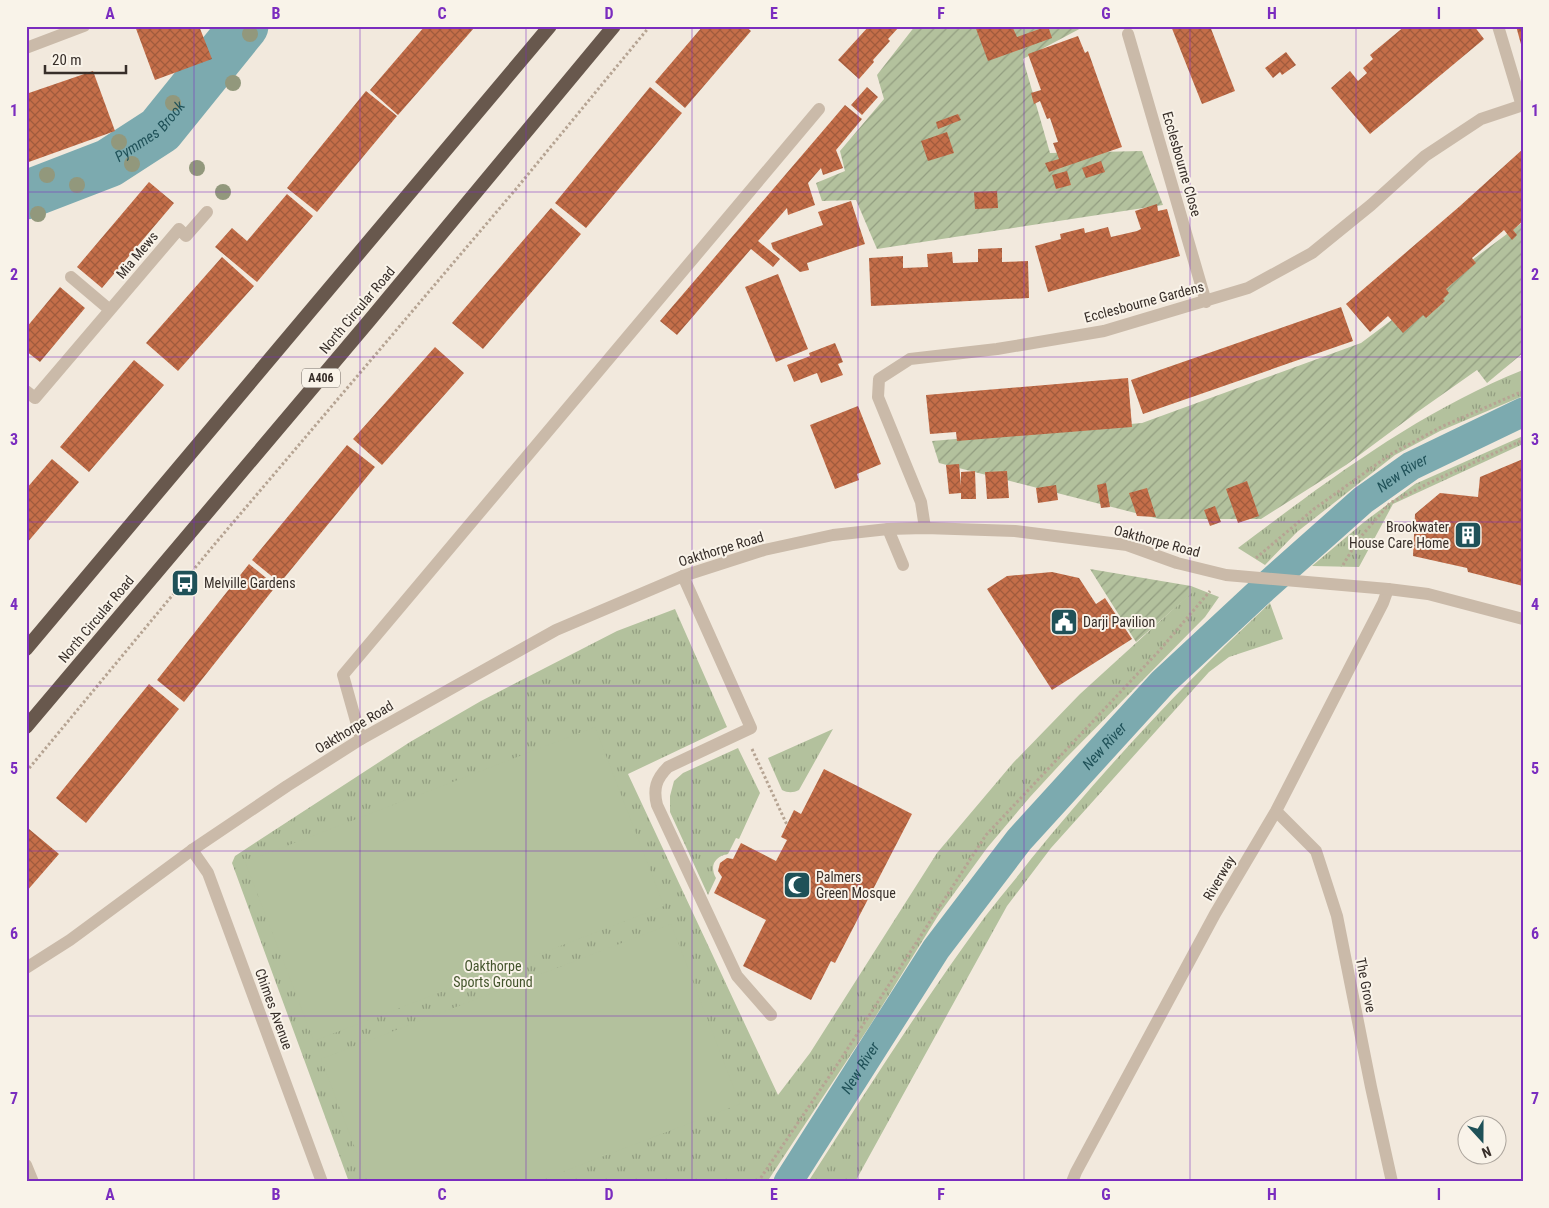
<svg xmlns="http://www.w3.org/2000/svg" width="1549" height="1208" viewBox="0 0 1549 1208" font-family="'Roboto Condensed',sans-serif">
<defs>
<pattern id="grass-tufts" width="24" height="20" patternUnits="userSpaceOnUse" patternTransform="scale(1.25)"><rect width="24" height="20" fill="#b3c19d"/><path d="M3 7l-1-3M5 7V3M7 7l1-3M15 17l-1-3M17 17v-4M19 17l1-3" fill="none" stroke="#929d80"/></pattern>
<pattern id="garden-furrows" width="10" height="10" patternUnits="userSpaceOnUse" patternTransform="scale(1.25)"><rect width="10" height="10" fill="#b3c19d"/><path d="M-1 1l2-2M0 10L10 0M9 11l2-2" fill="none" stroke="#929d80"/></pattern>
<pattern id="building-cross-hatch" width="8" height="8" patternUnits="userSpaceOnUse" patternTransform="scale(1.25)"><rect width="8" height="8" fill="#c46e49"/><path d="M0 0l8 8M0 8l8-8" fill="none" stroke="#a05b3d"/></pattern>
</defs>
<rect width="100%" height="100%" fill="#f2e9dd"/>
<path fill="url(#grass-tufts)" d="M1523,370V396L1440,431L1395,455L1297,532L1265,565L1238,548C1327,481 1418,412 1523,370Z
M1523,436V444L1393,504L1359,567L1312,566L1364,522L1415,484Z
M1191,586L1219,597L1205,617L1066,758L1030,797L987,848L939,914L871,1024L767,1182H349L232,863L235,856L410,742L481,701L617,631L675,609L727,727L628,774L778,1095L810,1053L937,853L1013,763L1080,694L1192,592Z
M1270,603L1283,639L1229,657L1209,672L1051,848L1007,906L855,1182H808C865,1093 922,1003 984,918C999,898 1016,879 1031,859C1105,768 1184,683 1270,603Z
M833,729L799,790C793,793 788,793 782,790L768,758Z
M738,748L760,793L739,839L736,838L728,854C715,856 709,866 716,878L708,895L670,812V796L674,781L683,773Z"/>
<path fill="url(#garden-furrows)" d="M915,26H1085L1023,59L1050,153L1142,151L1163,205L877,249L856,200L822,201L816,183L845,171L840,151L884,99L877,75Z
M1523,222V353L1487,383L1477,370L1416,413L1346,465L1261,519H1159L939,463L932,441L1142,423L1361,343Z
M1090,569L1191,586L1193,592L1136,642Z"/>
<path fill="#b3c19d" d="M595,727L664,906L314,1041L245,862Z
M671,924L740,1104L536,1182H368L321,1059Z"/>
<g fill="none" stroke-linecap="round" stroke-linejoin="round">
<path stroke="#7caaaf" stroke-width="29" id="s1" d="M788,1182L936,949L1019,840L1163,682L1264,588L1363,500L1411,466L1523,412"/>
<path stroke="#7caaaf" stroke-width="49" id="s2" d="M26,195L109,163L160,130L244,26"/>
</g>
<path fill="url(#building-cross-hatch)" d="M135,26H199L212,59L155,80Z
M425,26H472L474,28L398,115L370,90Z
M703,26H745L751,31L685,108L655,82Z
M869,26L899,27L888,39L890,41L873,60L874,62L859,79L838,60Z
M975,26H1012L1017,37L1048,26L1052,38L988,61Z
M1171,26H1210L1235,91L1202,104Z
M1405,26H1474L1484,39L1370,134L1331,88L1350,71L1358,81L1367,73L1363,68L1373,59L1370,55Z
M1516,26H1523V48H1522Z
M1078,36L1085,53L1088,51L1122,147L1049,172L1045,163L1059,159L1053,143L1058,142L1050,118L1047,119L1040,101L1034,104L1031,93L1041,90L1028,54Z
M1286,52L1296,65L1282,75L1280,72L1273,78L1265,68Z
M93,71L115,131L26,163V94Z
M650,87L682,113L586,228L555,203Z
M867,87L878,97L862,115L851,105Z
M366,91L397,116L317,212L287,188Z
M845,105L862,119L836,150L843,168L823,175L821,168L808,183L815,205L788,215L787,208L758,241L780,259L773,267L751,249L677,335L660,321Z
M958,114L961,120L938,129L936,122Z
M947,132L954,153L928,161L921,141Z
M1523,149V221L1513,230L1517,235L1512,240L1504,230L1472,258L1476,263L1446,289L1449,293L1443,299L1445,301L1426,318L1423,315L1403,333L1388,316L1370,332L1346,304L1460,206Z
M1101,161L1105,172L1086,178L1082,168Z
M1067,171L1071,185L1056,189L1052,175Z
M149,182L174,203L102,288L77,267Z
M997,191L998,208L975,209L974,192Z
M287,194L313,216L257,282L215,247L232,228L247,241Z
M851,201L865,244L807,263L809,270L800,272L773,249L771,243L823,225L818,212Z
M1157,204L1158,211L1167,209L1180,256L1048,292L1035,246L1061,239L1060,234L1084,228L1085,233L1108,227L1111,237L1137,231L1141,229L1135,211Z
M551,208L581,234L483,349L452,323Z
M1002,248V262L1028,261L1029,298L871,306L869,258L903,256V268L928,267L927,254L952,252L953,263L978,262V249Z
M222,257L254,286L178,371L146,343Z
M778,274L808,349L776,362L745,287Z
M60,287L85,308L40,362L26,351V328Z
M1341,307L1353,341L1143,414L1131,380Z
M835,343L843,362L838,364L843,375L821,383L817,373L794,382L787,365L810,356L809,353Z
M435,347L464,373L382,465L353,439Z
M134,360L164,385L89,472L60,447Z
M1128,378L1132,427L957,441L956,432L930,434L926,395Z
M858,406L881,464L857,474L859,480L835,489L810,425Z
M347,445L375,467L280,583L252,560Z
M52,459L79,482L26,544V489Z
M1523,459V586L1468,572L1467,568L1413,556L1415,514L1440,493L1478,497L1480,477Z
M959,464L961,486V472L975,471L976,499H961V493L949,494L946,465Z
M1007,471L1009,498L987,499L985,472Z
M1247,481L1259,516L1238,523L1226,489Z
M1106,483L1110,507L1101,508L1097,485Z
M1056,485L1058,500L1038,503L1036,488Z
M1147,488L1156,517L1137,516L1129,493Z
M1215,506L1221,522L1210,526L1204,510Z
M249,564L276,586L184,702L157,680Z
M1052,572L1079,578L1096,604L1105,598L1132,639L1052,690L987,589L1007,576Z
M149,684L179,709L86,823L56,798Z
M824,769L912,814L835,963L831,961L811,1000L743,966L766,920L714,893L722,877L718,871L720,863L727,858L733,859L741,843L776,861L787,840L781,837L794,810L801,814Z
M29,829L59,854L26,892V833Z"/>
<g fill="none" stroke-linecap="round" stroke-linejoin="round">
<path stroke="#b6a493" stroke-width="3" stroke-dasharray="2.5 2.5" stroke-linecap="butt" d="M1256,558L1314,509L1391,454L1443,426L1523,391
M1343,565L1358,540L1390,503L1431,482L1523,440
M752,749L787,825
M26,772L214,545L516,189L650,26
M758,1182L839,1062L986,835L1159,651L1210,591"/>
<path stroke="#cabaa9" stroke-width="12" d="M71,277L110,310
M26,391L35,398L179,229L186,236L207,212
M888,529L903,565
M683,576L751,728L668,767C656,779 653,789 657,805L737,976L771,1015
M361,739L343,675L819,109
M26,1165L33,1182"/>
<path stroke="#cabaa9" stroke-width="12" d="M1498,26L1522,106
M1128,34L1206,302
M26,48L84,26
M925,528L921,502L878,397L879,379L910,359L997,349L1104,331L1248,288L1312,253L1371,205L1425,156L1481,119L1523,105
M1276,811L1316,851L1337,916L1371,1087L1392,1182
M192,850L208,873L322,1182
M1072,1182L1076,1172L1215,914L1276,811L1383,603L1388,589"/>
<path stroke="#cabaa9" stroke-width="12" d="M26,968L70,940L192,850L287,786L361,739L556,630L683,576L764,550L833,535L888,529L925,528L1015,531L1127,545L1177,563L1226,575L1388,589L1428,594L1523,619"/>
<path stroke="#68584d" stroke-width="14" d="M26,649L550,26
M26,727L369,321L614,26"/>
</g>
<g fill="#92987c">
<circle cx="250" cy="34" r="8"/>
<circle cx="233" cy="83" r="8"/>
<circle cx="173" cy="103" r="8"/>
<circle cx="119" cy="142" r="8"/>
<circle cx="132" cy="164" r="8"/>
<circle cx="197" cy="168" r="8"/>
<circle cx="47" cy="175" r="8"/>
<circle cx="77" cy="185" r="8"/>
<circle cx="223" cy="192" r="8"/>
<circle cx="38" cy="214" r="8"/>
</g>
<path fill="none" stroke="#7b2cbf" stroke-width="1" stroke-opacity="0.55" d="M194,26V1182M360,26V1182M526,26V1182M692,26V1182M858,26V1182M1024,26V1182M1190,26V1182M1356,26V1182M26,192H1523M26,357H1523M26,522H1523M26,686H1523M26,851H1523M26,1016H1523"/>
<defs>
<g id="building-square" transform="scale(1.4375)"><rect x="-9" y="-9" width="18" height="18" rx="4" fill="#1f5158" stroke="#f9f3e9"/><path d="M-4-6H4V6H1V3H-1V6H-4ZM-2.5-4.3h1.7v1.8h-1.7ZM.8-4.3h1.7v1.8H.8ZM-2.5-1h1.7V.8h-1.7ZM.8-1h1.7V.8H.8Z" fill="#fff"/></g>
<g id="bus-square" transform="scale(1.4375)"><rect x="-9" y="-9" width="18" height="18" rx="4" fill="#1f5158" stroke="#f9f3e9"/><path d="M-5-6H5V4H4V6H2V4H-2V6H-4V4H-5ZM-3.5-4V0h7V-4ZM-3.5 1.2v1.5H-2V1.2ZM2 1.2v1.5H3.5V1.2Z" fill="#fff"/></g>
<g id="civic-square" transform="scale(1.4375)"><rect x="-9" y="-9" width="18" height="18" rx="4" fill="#1f5158" stroke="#f9f3e9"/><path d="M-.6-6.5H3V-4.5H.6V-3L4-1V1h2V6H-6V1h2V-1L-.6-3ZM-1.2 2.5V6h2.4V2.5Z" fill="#fff"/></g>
<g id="mosque-square" transform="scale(1.4375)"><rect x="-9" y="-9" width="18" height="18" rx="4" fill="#1f5158" stroke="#f9f3e9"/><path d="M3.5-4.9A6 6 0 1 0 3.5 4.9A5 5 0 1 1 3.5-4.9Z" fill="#fff"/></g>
</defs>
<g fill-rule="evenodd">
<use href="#building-square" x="1468" y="535"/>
<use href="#bus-square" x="185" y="583"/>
<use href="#civic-square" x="1064" y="622"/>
<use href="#mosque-square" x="797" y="885"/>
</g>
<g text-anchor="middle" stroke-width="4" stroke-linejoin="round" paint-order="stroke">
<rect fill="#f9f3e9" stroke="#716963" stroke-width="1" x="302" y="368.5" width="38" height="19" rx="4"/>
<g font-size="12" font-weight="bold" fill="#372e29">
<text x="321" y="382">A406</text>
</g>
<g font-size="14" fill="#372e29" stroke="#f9f3e9">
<text transform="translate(1182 164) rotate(74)" y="5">Ecclesbourne Close</text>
<text transform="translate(137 255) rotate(-50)" y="5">Mia Mews</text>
<text transform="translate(1144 302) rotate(-15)" y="5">Ecclesbourne Gardens</text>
<text transform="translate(357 310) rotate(-50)" y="5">North Circular Road</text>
<text transform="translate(1157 541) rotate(15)" y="5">Oakthorpe Road</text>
<text transform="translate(721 549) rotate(-17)" y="5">Oakthorpe Road</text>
<text transform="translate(96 619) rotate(-50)" y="5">North Circular Road</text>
<text transform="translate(354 727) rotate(-31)" y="5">Oakthorpe Road</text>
<text transform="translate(1219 878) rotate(-60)" y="5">Riverway</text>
<text transform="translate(1366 985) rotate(79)" y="5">The Grove</text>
<text transform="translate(274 1009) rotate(70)" y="5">Chimes Avenue</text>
</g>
<g font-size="14" fill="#372e29" stroke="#f9f3e9" text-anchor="start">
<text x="1449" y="532" text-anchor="end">Brookwater<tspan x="1449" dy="16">House Care Home</tspan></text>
<text x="204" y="588">Melville Gardens</text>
<text x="1083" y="627">Darji Pavilion</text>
<text x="816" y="882">Palmers<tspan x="816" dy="16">Green Mosque</tspan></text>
</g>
<g font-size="14" fill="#44552d" stroke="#f9f3e9">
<text x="493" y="971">Oakthorpe<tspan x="493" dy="16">Sports Ground</tspan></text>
</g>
<g font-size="15" font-style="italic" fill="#1f5158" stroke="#f9f3e9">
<text dy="5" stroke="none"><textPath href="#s2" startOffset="141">Pymmes Brook</textPath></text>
<text dy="5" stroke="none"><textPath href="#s1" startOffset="945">New River</textPath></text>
<text dy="5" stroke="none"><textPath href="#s1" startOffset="540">New River</textPath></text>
<text dy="5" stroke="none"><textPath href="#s1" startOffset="135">New River</textPath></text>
</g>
</g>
<rect width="1549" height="1208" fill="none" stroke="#f9f3e9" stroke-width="55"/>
<g transform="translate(1482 1140) rotate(159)"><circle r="24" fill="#f9f3e9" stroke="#aba49c"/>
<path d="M0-4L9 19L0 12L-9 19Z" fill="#1f5158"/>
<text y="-8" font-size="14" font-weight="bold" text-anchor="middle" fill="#372e29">N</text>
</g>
<path d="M45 65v8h81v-8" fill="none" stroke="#372e29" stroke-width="2.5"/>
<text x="52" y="65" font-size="15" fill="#372e29" stroke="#f9f3e9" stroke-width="4" paint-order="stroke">20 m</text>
<rect x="28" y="28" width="1494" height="1152" fill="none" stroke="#7b2cbf" stroke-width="2"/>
<g font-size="16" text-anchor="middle" font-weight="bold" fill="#7b2cbf">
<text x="110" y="19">A</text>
<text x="276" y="19">B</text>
<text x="442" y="19">C</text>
<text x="609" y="19">D</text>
<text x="774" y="19">E</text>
<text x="941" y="19">F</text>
<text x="1106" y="19">G</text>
<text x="1272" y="19">H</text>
<text x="1439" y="19">I</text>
<text x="14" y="116">1</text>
<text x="1535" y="116">1</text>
<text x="14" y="280">2</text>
<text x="1535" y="280">2</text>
<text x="14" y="445">3</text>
<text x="1535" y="445">3</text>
<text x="14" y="610">4</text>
<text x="1535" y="610">4</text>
<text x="14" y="774">5</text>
<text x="1535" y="774">5</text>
<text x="14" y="939">6</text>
<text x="1535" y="939">6</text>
<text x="14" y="1104">7</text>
<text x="1535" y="1104">7</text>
<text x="110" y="1200">A</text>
<text x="276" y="1200">B</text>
<text x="442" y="1200">C</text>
<text x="609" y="1200">D</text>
<text x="774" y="1200">E</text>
<text x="941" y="1200">F</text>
<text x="1106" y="1200">G</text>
<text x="1272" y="1200">H</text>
<text x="1439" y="1200">I</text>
</g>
</svg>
